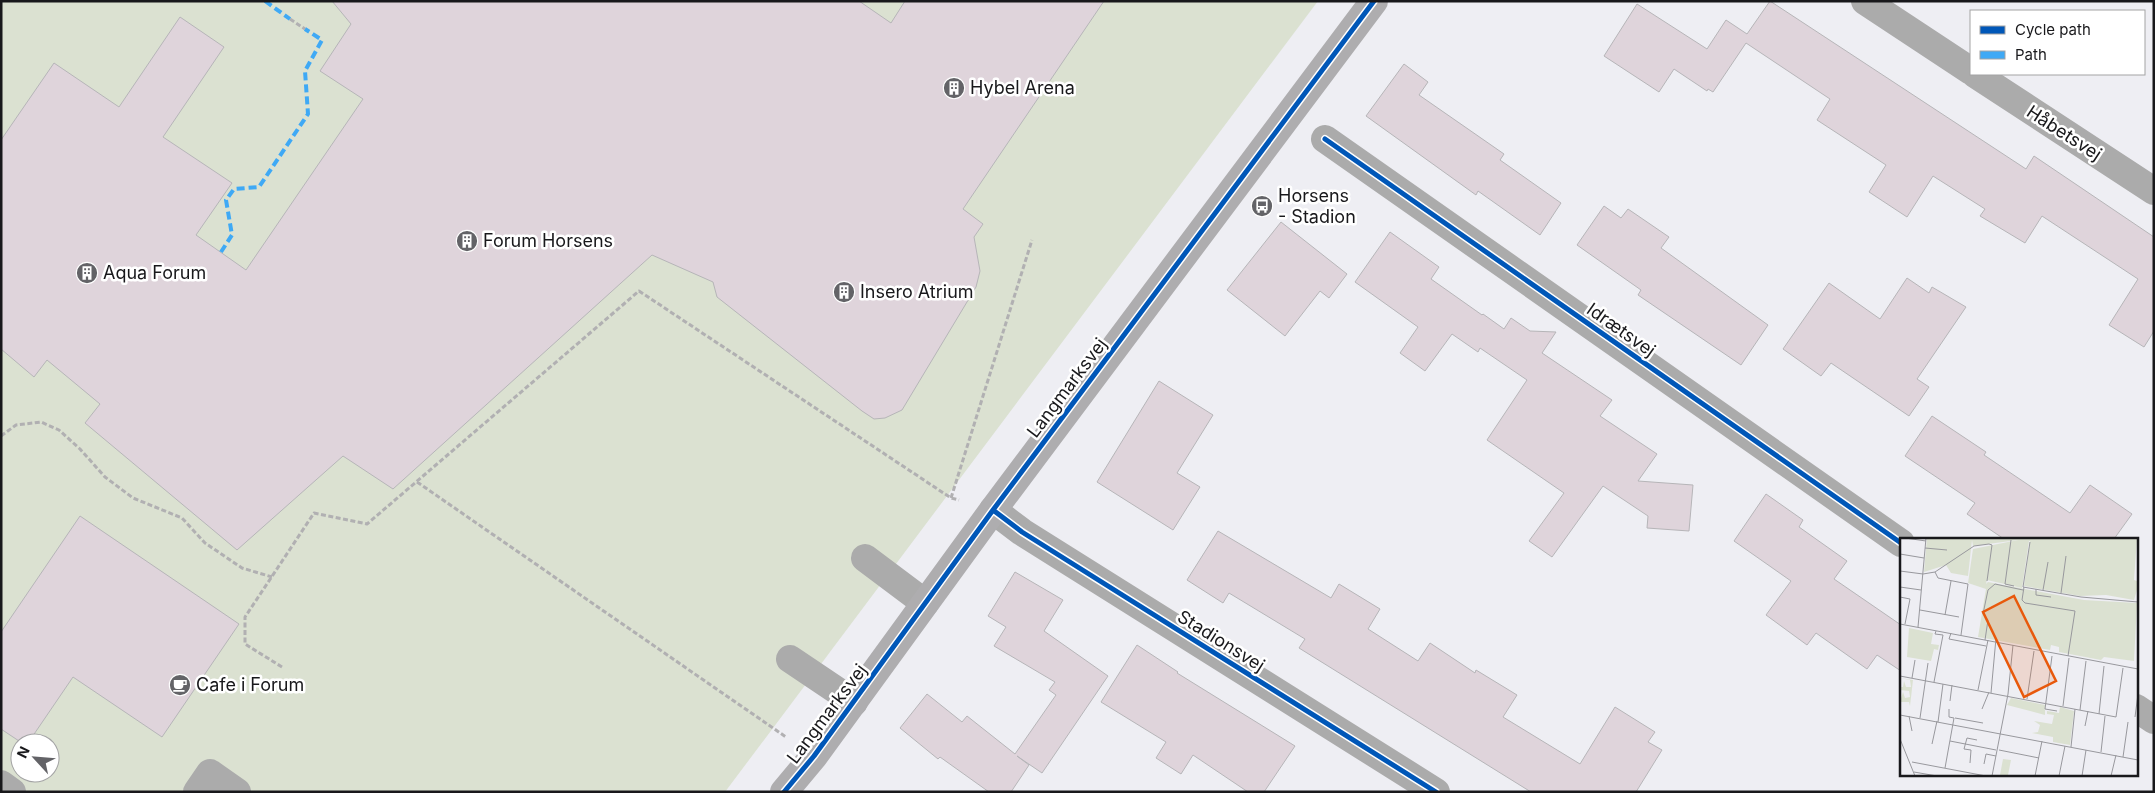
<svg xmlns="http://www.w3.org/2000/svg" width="2155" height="793" viewBox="0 0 2155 793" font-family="Inter,sans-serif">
<rect width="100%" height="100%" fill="#eeeef3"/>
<path fill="#dbe1d1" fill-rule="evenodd" d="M1,1H1318L725,792H1ZM20,743H50V773H20Z"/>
<path fill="#dfd4db" stroke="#b6b5b8" d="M332,1H859L891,23L905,1H1104L963,209L983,224L974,237L980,271L976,287L902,410L885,418L874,419L862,411L717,297L713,282L652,255L393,489L343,456L237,550L85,423L100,404L47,360L34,377L1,349V140L54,63L119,107L180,17L224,47L163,137L232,183L196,235L246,270L363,99L320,71L351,24Z
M1770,1L2026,169L2034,156L2154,237V331L2144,347L2109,325L2138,279L2042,216L2025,243L1980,216L1985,209L1933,176L1907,217L1869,192L1886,165L1817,120L1830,99L1746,43L1713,92L1708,89L1707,91L1674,69L1659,92L1604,56L1637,4L1707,49L1726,20L1747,34Z
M1404,64L1428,82L1419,95L1504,154L1500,160L1561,203L1540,235L1478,191L1476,195L1366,116Z
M1604,206L1621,218L1628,209L1669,237L1661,248L1768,325L1741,365L1638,295L1641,290L1577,245Z
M1281,222L1347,274L1329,298L1320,291L1285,336L1227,290Z
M1390,232L1439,267L1431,279L1482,315L1483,314L1504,329L1511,318L1530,331L1556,332L1542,353L1612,400L1600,416L1657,454L1638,481L1693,485L1689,531L1647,528L1648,516L1603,486L1552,557L1529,541L1564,493L1487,440L1527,380L1480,348L1478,352L1452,334L1425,371L1400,353L1418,327L1355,282Z
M1907,278L1929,293L1932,287L1966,307L1917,379L1929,387L1909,416L1831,363L1821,376L1783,349L1829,283L1880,319Z
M1159,381L1213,415L1177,473L1200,487L1173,530L1097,482Z
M1932,416L1986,452L1984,455L2070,513L2090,485L2132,514L2114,539H2004L1967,514L1975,503L1905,456Z
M1766,494L1803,520L1799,527L1847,561L1834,579L1901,625V671L1877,655L1867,669L1816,633L1807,645L1766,615L1791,581L1734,541Z
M80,516L239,624L162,737L73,677L28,743H22L1,729V632Z
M1218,531L1331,598L1339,584L1380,609L1368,629L1418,661L1430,643L1475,673L1476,670L1517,695L1503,717L1580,764L1615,707L1655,732L1648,742L1662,750L1636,792H1531L1299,648L1305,639L1229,593L1223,603L1187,580Z
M1015,572L1063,600L1044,631L1108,676L1042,773L1017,756L1029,765L1011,792H989L940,757L938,759L900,728L927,694L962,722L967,716L1015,754L1056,695L1049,690L1055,682L994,646L1006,627L988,616Z
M1137,645L1178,672L1177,673L1295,746L1264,792H1248L1193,755L1181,774L1156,758L1166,742L1101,702Z"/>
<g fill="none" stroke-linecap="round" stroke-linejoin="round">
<path stroke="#b1b0b2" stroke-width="3" stroke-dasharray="5 2.5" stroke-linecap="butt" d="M290,19L305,29
M1,436L16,425L41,422L59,430L80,449L105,477L133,498L182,518L205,543L242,568L272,577
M417,482L786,737
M951,498L1032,240
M282,667L245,644V617L314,513L367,524L639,291L951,498L959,500"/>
<path stroke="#ababab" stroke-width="28" d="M1865,1L1971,71
M1975,74L2154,191
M1325,139L1901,543
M993,510L1022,532L1436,792
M865,558L925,603
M790,659L854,702
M2136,708L2154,720
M1,784L12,792
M197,792L210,773L237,792"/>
<path stroke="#aeadaf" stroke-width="28" d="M784,792L814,756L993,510L1374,1"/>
<path stroke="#3fa9f5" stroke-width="4" stroke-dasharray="8 4" stroke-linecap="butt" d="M265,1L290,19
M221,252L232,235L226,200L234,189L259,187L308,114L305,71L322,40L305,29"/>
<g stroke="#fff" stroke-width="8">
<path id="cycleway" d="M1325,139L1901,543
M993,510L1022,532L1436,792
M784,792L814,756L993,510L1374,1"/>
</g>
<use href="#cycleway" stroke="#0057b8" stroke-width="5"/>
</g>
<defs>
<g id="building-disc" transform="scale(1.125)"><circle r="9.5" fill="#636367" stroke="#fff"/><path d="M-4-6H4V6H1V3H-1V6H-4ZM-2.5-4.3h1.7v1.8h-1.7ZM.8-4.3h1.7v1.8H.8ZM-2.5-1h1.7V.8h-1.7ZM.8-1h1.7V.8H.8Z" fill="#fff"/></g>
<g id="bus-disc" transform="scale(1.125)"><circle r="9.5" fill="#636367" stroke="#fff"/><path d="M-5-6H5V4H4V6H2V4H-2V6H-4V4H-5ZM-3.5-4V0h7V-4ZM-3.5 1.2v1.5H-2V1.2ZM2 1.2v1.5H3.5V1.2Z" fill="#fff"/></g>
<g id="cafe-disc" transform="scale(1.125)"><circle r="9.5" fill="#636367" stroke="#fff"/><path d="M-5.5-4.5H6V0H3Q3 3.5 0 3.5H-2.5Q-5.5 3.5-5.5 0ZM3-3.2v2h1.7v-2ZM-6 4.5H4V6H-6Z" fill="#fff"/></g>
</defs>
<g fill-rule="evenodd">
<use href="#building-disc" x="954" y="88"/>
<use href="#bus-disc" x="1262" y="206"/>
<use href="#building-disc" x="467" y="241"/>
<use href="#building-disc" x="87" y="273"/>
<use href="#building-disc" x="844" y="292"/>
<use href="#cafe-disc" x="180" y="685"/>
</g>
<g text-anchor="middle" stroke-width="5" stroke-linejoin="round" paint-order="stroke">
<g font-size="18" fill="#18181b" stroke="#fff" text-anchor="start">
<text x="970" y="94">Hybel Arena</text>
<text x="1278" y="202">Horsens<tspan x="1278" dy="21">- Stadion</tspan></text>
<text x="483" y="247">Forum Horsens</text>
<text x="103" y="279">Aqua Forum</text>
<text x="860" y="298">Insero Atrium</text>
<text x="196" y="691">Cafe i Forum</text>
</g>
<g font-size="18" fill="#18181b" stroke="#fff">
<text transform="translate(2064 133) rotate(33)" y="6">Håbetsvej</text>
<text transform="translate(1621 330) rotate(35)" y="6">Idrætsvej</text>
<text transform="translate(1067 388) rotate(-53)" y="6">Langmarksvej</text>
<text transform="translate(1221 641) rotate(32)" y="6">Stadionsvej</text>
<text transform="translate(827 714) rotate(-53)" y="6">Langmarksvej</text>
</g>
</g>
<g transform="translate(1900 538)">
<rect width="238" height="238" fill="#eeeef3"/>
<path d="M27,0H237L234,42L237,43V52L234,62L206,57L180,58L124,48L130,3H129L122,50L87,42L86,46L88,44L184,62L237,65L234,123L204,119L201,122L159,114V109L151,107L150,112L78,99L86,51L68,45L73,11L118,2L73,8L72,2L68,38L51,35L46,27L24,34ZM9,90L33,95L31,106L39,107L38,112L34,111L31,123L7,119ZM0,140L13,142L10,168L9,164H0L3,154L5,160L10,159L9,153L0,152V149H3L4,143L6,149H11L10,142ZM111,160L145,167V177L107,167ZM160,169L174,173L170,207L153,204V199L132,195L138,194L140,187L134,183L152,186L154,177L147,176V173L159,175ZM103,221L111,222L108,237H100Z" fill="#dbe1d1"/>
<path fill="none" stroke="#98989d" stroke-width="1" d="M5,0L26,3M111,2L105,46L114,48M130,4L123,49L181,59L238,64M25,10L47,12M0,16L24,20M0,33L23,36L35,34L74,8L89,6L92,7L87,43M35,34L38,40L68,46L61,97M0,49L21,52M124,49L122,62L125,65L175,73L168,118M136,51V57L151,59M143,52L148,24M161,55L166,18M0,59L10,61L5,86M20,72L59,79M45,77L51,43M0,86L238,131M18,89L26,0M51,95L49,101L86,108M85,102L88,82L83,76L88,52L95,46L123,52M152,118L145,171L157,173M0,138L216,179L223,130M12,140L15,122M34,144L43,97L35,96L36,93M78,152L88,102M91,155L96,100M127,161L134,113M50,163L52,147M163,168L169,120M82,171L89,154M180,172L186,123M199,176L204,128M0,177L238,222M9,178L12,193M235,179L238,156M20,180L28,125M55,180L83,185M38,184L43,146M185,188L188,173M0,201L15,238M50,203L96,212M32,206L37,183M171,209L175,171M99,212L139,220M201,214L205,178M223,219L228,184M12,224L86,238M70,225L71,212L64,211L67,200L77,202M84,226L86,216L96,218M45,230L54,180L49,179V171M14,234L37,238M92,238L108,156L113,107M135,238L142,203M159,238L165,208M182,238L186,212M211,238L216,217"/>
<path fill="#e8590c" fill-opacity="0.15" stroke="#e8590c" stroke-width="2.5" d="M114,58L156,143L124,159L83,74Z"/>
<rect width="238" height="238" fill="none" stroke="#18181b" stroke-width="2.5"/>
</g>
<rect width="2155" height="793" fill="none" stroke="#18181b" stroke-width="5"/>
<rect x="1970" y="10" width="175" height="65" fill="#ffffff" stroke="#a3a3a4"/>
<rect x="1980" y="26" width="25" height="8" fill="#0057b8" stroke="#a3a3a4"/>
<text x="2015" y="35" font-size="15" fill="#18181b">Cycle path</text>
<rect x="1980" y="51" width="25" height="8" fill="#3fa9f5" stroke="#a3a3a4"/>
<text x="2015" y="60" font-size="15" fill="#18181b">Path</text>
<g transform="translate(35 758) rotate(296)"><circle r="24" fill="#ffffff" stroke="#a3a3a4"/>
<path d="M0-4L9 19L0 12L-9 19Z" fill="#636367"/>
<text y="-8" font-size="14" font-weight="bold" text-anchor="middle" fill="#18181b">N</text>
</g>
</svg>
